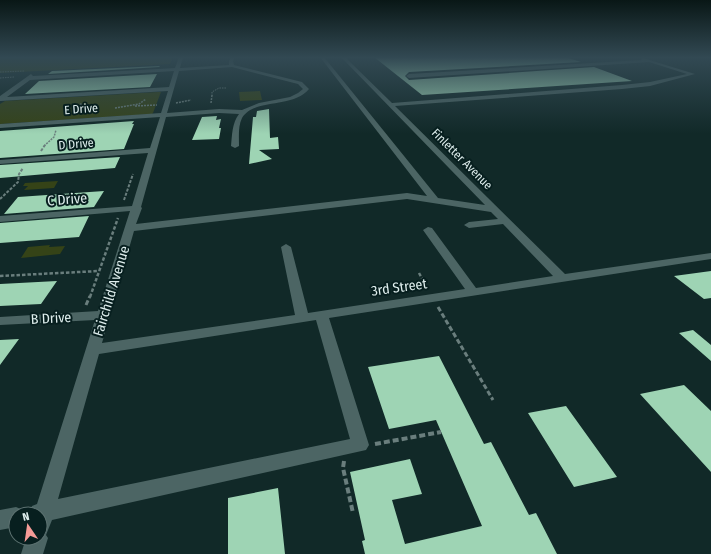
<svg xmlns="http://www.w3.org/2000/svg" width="711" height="554" viewBox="0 0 711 554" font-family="'Fira Sans Condensed',sans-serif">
<rect width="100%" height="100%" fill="#112928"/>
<path fill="#354317" d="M0,57H173L170,64L0,73Z
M260,91L262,100L240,101L239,92Z
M158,92H161L153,113L152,114L0,124V104L5,101Z
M58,181L54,188L24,190L28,186H23L25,183Z
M50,245L49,247L65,246L60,254L21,258L28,247Z"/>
<path fill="#9ed4b4" d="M374,57H399V58L432,57H565L581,62L409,72L405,76L409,80L594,67L632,81L422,95Z
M160,66L159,67L48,74L52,71Z
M157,74L150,87L25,94L39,81Z
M269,109L270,138L278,137L279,149L259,150L272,159L249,164L253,117H256L257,111Z
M217,116L216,120L221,119L219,128H221L219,139L192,140L202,117Z
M134,121L132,124H134L124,149L0,158V131Z
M120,157L115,168L0,178V165Z
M104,191L94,207L4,214L18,197Z
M89,216L79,237L0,243V223Z
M711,271V298L704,299L674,276Z
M57,281L41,304L0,306V284Z
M693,330L711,345V361L679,333Z
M19,339L0,365V340Z
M439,356L484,444L491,442L529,515L536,513L557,554H365L362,541L365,540L350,472L410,459L422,494L392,500L405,544L482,526L436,420L389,429L368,367Z
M684,385L711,411V472L640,394Z
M566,406L617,477L574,487L528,413Z
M278,488L285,554H228V498Z"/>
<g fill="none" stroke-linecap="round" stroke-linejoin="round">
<path stroke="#6a7e7d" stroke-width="1" stroke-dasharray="1.5 1" stroke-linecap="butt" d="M0,72L24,71
M0,78L14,77
M212,96V92L219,88H226"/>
<path stroke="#6a7e7d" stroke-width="1.5" stroke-dasharray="2 1" stroke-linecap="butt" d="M176,103L191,100
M211,103L212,95
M80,104L96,110
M135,106L157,105
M115,108L139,104L146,99
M44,146L54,137L56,130"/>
<path stroke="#6a7e7d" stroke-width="2" stroke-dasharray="3 1.5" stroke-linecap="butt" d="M41,151L45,145
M0,199L18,182L19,174L23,168
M124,200L133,174"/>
<path stroke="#6a7e7d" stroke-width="2.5" stroke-dasharray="3.5 2" stroke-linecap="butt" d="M419,273L428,289
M0,276L99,271
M90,297L118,218"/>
<path stroke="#6a7e7d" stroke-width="3" stroke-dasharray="5 2.5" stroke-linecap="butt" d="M86,305L90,296
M438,307L493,400"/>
<path stroke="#6a7e7d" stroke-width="4" stroke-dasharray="6 3" stroke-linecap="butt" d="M375,444L441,432
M344,461L343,468L353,513"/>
<path fill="#4c6564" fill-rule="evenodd" d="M179,57H183L180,68L229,65V61L231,57H235L233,61L234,65L302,82L309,89C292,109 254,98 242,118C238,126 239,137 239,146L235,148L231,146C232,135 232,123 239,114L219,113L166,117L141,207L142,208L136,224L407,193L427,196L320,57H324L438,198L485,205L341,57H345L392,103L622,85L650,82L687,74L649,62L409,78L406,76L409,74L642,60L641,59L643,58L695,74L650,86L622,89L395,106L565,274L711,253V259L329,318L369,445L366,450L52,520L46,535L48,538L43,554H21L26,538H40V514L29,513L32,506L37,504L95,320L0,325V317L98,311L130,211L0,222V216L132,206L148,153L0,164V160L150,148L160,117L0,128V124L161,113L168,91L0,101V96L31,74L33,76L175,68ZM232,67L298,84L303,89L298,93L290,97L259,103L242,110L219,109L167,113L179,71ZM174,71L169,87L7,97L30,80ZM407,199L491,212L498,219L469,222L464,225L469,228L503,224L553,276L476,288L432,228L428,227L423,230L465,289L308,313L291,247L286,244L281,247L295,315L102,343L134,231ZM316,320L350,439L58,499L99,354Z
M16,507L23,510L25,514H16V527L0,530V510Z"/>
</g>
<linearGradient id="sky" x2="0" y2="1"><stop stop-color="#091716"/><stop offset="0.43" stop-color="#324953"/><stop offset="1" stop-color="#324953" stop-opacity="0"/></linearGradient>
<rect width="711" height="134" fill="url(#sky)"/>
<g text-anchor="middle" stroke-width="4" stroke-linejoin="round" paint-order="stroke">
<g font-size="12" fill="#dfeeed" stroke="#071f1f">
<text transform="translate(81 109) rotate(-4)" y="4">E Drive</text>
<text transform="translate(76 144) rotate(-5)" y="4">D Drive</text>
<text transform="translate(462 159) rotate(45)" y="4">Finletter Avenue</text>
</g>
<g font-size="14" fill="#dfeeed" stroke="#071f1f">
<text transform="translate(67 199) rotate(-4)" y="5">C Drive</text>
<text transform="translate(399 287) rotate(-8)" y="5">3rd Street</text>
<text transform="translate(111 291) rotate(-73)" y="5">Fairchild Avenue</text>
<text transform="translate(51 318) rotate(-3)" y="5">B Drive</text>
</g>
</g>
<g transform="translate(28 526) rotate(347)"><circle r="19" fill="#071f1f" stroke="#5d7271"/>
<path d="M0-3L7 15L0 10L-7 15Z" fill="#f59b97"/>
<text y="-6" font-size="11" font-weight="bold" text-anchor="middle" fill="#dfeeed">N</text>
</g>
</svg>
